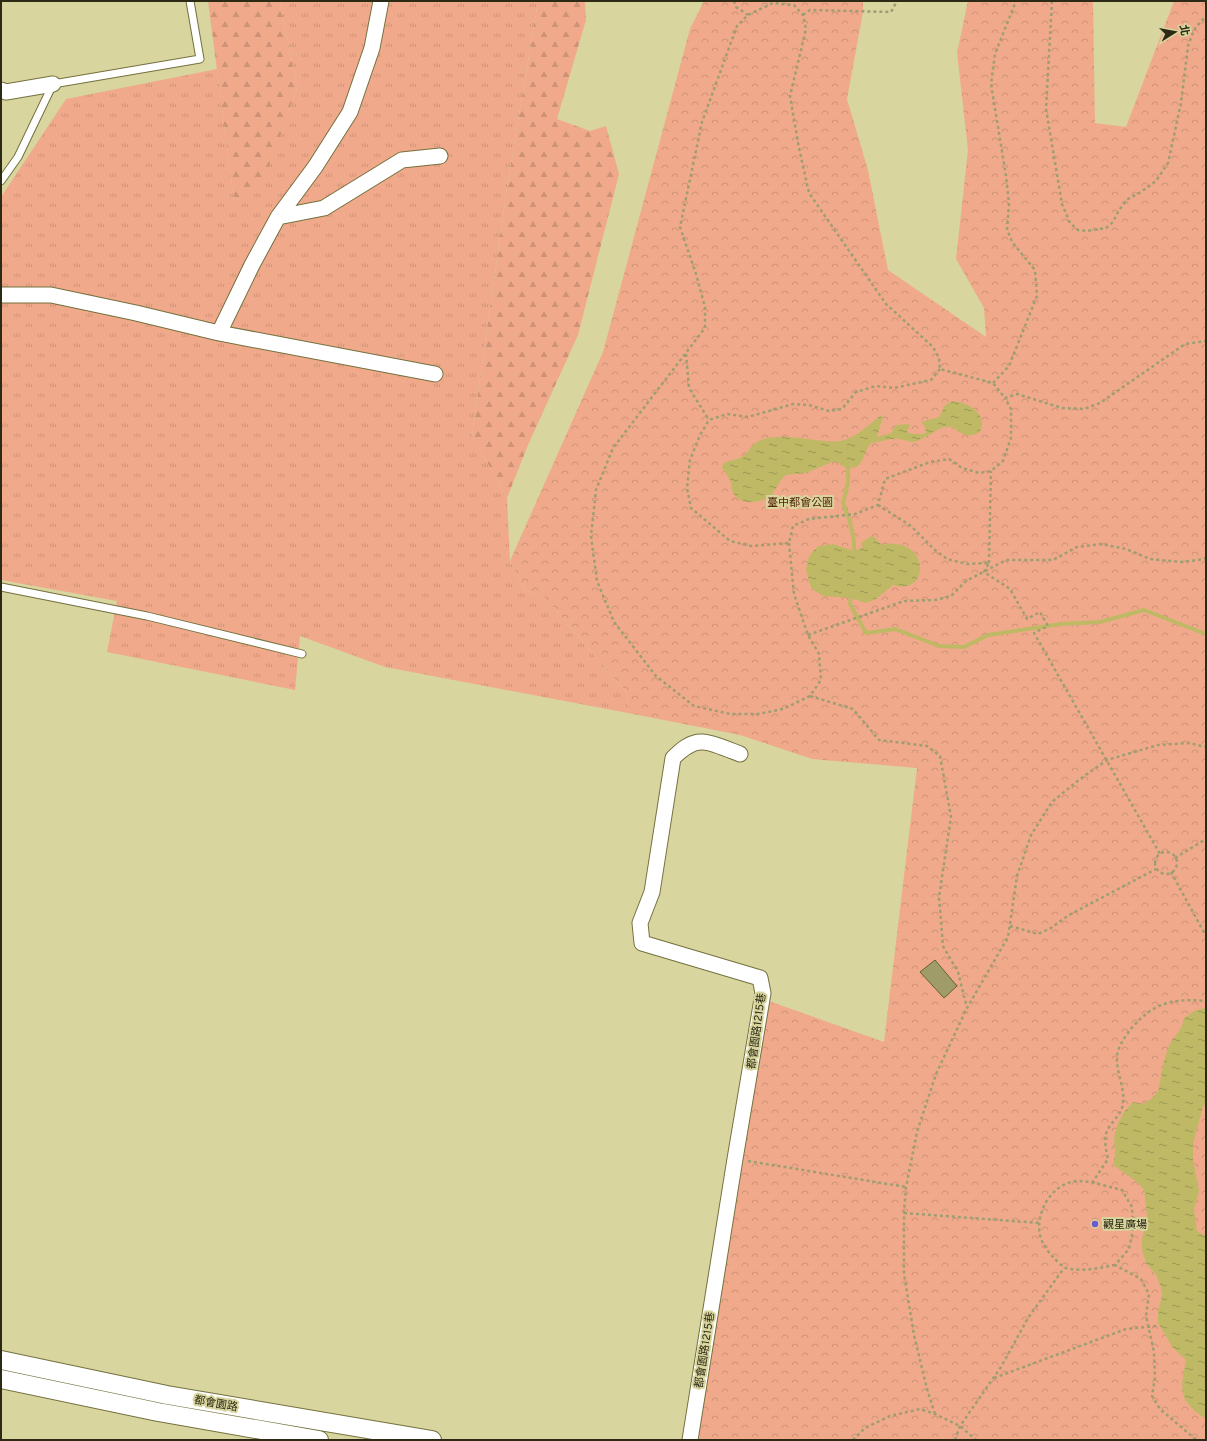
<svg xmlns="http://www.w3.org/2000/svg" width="1207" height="1441" viewBox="0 0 1207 1441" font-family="Overpass,'Noto Sans TC',sans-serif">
<defs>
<pattern id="grass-tufts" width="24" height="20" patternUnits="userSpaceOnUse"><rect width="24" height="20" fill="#f0aa8b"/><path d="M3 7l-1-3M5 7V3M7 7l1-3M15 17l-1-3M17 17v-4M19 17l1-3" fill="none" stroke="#ce9277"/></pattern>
<pattern id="forest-firs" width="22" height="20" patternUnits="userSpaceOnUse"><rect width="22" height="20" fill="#f0aa8b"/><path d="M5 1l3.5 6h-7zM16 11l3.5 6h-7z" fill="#ce9277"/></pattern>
<pattern id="park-crowns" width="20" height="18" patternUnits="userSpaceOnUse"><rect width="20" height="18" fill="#f0aa8b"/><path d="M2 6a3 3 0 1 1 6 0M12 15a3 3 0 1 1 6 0" fill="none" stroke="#ce9277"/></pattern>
<pattern id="water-ripples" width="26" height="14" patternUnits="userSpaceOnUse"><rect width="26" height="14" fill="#bfb966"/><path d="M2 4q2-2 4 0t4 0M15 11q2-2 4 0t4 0" fill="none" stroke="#9b9753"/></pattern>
</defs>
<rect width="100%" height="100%" fill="#d8d59f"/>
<path fill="url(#grass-tufts)" d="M280,1H538L508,181L472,435L507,498L510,561L525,590L544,597L627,693L628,713L385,667L300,636L295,690L107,652L117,601L1,580V197L66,99L217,69L234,201L263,181L297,88Z"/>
<path fill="url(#forest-firs)" d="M208,1H280L297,88L264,181L234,201Z
M538,1H585L586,20L557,119L590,131L606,126L619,174L578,335L528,445L507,498L472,435L508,181Z"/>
<path fill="url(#park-crowns)" d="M704,1H863V12L847,99L868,170L888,270L986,337L984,308L956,259L968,150L957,53L968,1H1093L1095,123L1126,127L1174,1H1206V1440H695L769,1001L884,1042L917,768L812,759L740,735L628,713L627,693L544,597L525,590L510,561L603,352L690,29Z"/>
<path fill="url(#water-ripples)" d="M953,401C966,403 983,409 982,426C981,429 981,432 978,433C962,441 958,426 947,427C934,428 926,440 913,442C908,442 903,439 898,439C893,438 888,440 883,441C880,441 874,442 871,444C863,450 865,468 851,468C845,468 842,466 837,462H832L806,473L786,475L781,480L770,498C759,501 742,507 734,494C731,490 732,486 731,482C729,478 725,472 722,468L723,463L740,458L747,453C762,423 813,444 840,441C854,439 870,424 881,415L883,417L877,437L891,433L896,425L910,424L907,432L913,434H924L926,432L925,427L921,422L939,417L945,405Z
M871,536L874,537L882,545C886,544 890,543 894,544C930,545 928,596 893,585L876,599L866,603L851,598L823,596L812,589L809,582L806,569L809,556L815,549L819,546L833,544L854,551L863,547L861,543Z
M1206,1008V1103L1203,1107L1193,1144V1159L1199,1191L1194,1209L1197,1231L1206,1236V1419C1178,1401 1180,1390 1186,1360L1173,1348L1158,1323V1311L1162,1296L1161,1288L1156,1275L1146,1263L1142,1250V1240L1147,1215L1144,1190L1137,1182L1113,1165L1115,1155L1114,1137L1118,1123L1124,1112L1133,1102L1143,1104L1152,1098L1158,1091L1164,1061L1169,1045L1181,1028L1184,1018L1196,1010Z"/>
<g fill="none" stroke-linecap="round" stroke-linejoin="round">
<path stroke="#bfb966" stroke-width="4" d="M848,468V483L843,503L850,522L854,541V555
M851,594L850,604L866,633L895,629L939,646L964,647L988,635L1061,624L1100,622L1144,610L1206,634"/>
</g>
<path fill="#a09c69" stroke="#666230" d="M935,960L957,986L944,998L920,972Z"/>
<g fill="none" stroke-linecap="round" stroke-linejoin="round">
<g stroke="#74713f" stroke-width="9">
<path id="service" d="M1,181L18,157L53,84L200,59L190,1
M1,587L147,616L302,654"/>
</g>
<g stroke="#74713f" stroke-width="17">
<path id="minor" d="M1,90L6,92L53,84
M278,217L324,208L402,160L440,156
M1,295H51L136,313L219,333L435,374
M219,333L252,265L278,217L315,167L350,112L372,48L381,1
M690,1440L735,1159L763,993L760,978L642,943L640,923L652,892L673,758C681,750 691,741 703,742C711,742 732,751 740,754"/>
</g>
<g stroke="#74713f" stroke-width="20">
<path id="tertiary" d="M1,1360L167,1395L432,1440
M1,1379L158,1412L319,1440"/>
</g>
<path stroke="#9f9d72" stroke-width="2.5" stroke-dasharray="3 3" stroke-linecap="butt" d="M734,1L736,7L748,15
M1052,1L1046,109L1062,204L1070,223L1078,230L1087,231L1106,228L1113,222L1119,210L1128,199L1141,192L1156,181L1168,163L1181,103L1188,46L1194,30L1202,20L1206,18
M803,15L810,10L891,12L897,1
M686,354L689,388L709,420
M940,369L931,380L894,388L876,386L856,392L842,409L829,411L809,405L793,404L748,417L727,414L709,420L700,435L690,460L687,488L691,508L730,541L751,546L789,543L793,526L809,519L855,514L878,505L885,479L930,462L949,459L962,468L979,473L991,471L1003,461L1011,438V409L1005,398
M993,383L1009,366L1037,296L1035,270L1012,242L1007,229L1009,204L1006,176L991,84L995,54L1016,1
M878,505L911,526L935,550L947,559L967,564L989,563L984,572L1010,589L1027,619L1040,612L1048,626L1034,633L1160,854
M789,543L794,594L808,635L819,654L821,680L810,696L783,709L758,714H730L694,706L656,676L614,622L597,581L591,536L596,490L613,448L705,328V307L696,274L680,227L702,122L737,26L748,15L773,3L794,5L803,15L806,29L790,96L799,148L809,193L886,304L933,347L939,358L940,369L993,383L1005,398L1017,394L1062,408L1084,409L1100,403L1185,344L1206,341
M989,563L991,471
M808,635L904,601L935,600L951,596L966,581L1006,560H1053L1077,547L1101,544L1126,549L1150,559L1181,562L1198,560L1206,558
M810,696L853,709L879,740L927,746L940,756L951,817L939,897L943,946L958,972L967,1008
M1155 863a11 11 0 1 1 22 0a11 11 0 1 1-22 0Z
M1175,858L1206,839
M1171,872L1206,936
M1010,926L1038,934L1051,928L1069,915L1156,869
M748,1161L906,1187
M1092,1183L1108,1159C1106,1149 1103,1138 1108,1129C1113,1120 1122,1114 1123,1103C1125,1087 1116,1073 1117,1057C1117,1048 1125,1037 1130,1030C1152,1003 1172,998 1206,1001
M904,1213L1039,1223
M1115,1265C1099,1268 1082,1272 1066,1268C1061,1266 1056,1260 1052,1256C1047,1250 1042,1244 1040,1235C1035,1212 1052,1183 1077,1181C1092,1181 1108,1187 1122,1190L1132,1207L1133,1230L1129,1249L1115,1265L1141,1279L1149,1294L1146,1316L1154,1352L1155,1378L1152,1396L1160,1409L1194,1438L1200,1440
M994,1378L1126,1329L1157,1326
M935,1414L927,1389L914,1335L904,1274V1213L906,1187L917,1132L936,1074L967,1008L1008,937L1017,876L1031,835L1052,802L1080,779L1107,760L1158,745L1189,743L1206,747
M853,1440L865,1428L890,1416L920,1409L935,1414L960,1426L976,1440
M955,1440L960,1426L1001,1367L1028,1318L1064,1268"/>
<use href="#service" stroke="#fff" stroke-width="7"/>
<use href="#minor" stroke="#fff" stroke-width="15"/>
<use href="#tertiary" stroke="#fff" stroke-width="18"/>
</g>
<circle fill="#6a5ad4" stroke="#d8d59f" stroke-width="1.5" cx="1095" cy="1224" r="4"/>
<g text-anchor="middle" stroke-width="4" stroke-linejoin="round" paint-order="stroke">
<g font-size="11" fill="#56250b" stroke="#d8d59f">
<text x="800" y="506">臺中都會公園</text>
</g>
<g font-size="11" fill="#2c2a15" stroke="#d8d59f">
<text transform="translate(756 1031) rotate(-82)" y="4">都會園路1215巷</text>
<text transform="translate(704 1350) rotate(-81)" y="4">都會園路1215巷</text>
<text transform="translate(216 1403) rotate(10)" y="4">都會園路</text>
</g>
<g font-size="11" fill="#2c2a15" stroke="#d8d59f" text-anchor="start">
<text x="1103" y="1228">觀星廣場</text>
</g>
</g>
<rect width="1207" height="1441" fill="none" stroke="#2c2a15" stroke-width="4"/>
<g transform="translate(1175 32) rotate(79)" stroke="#d8d59f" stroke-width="3" paint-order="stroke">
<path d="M0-3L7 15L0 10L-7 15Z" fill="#2c2a15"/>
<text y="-6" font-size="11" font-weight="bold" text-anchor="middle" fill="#2c2a15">北</text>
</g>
</svg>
